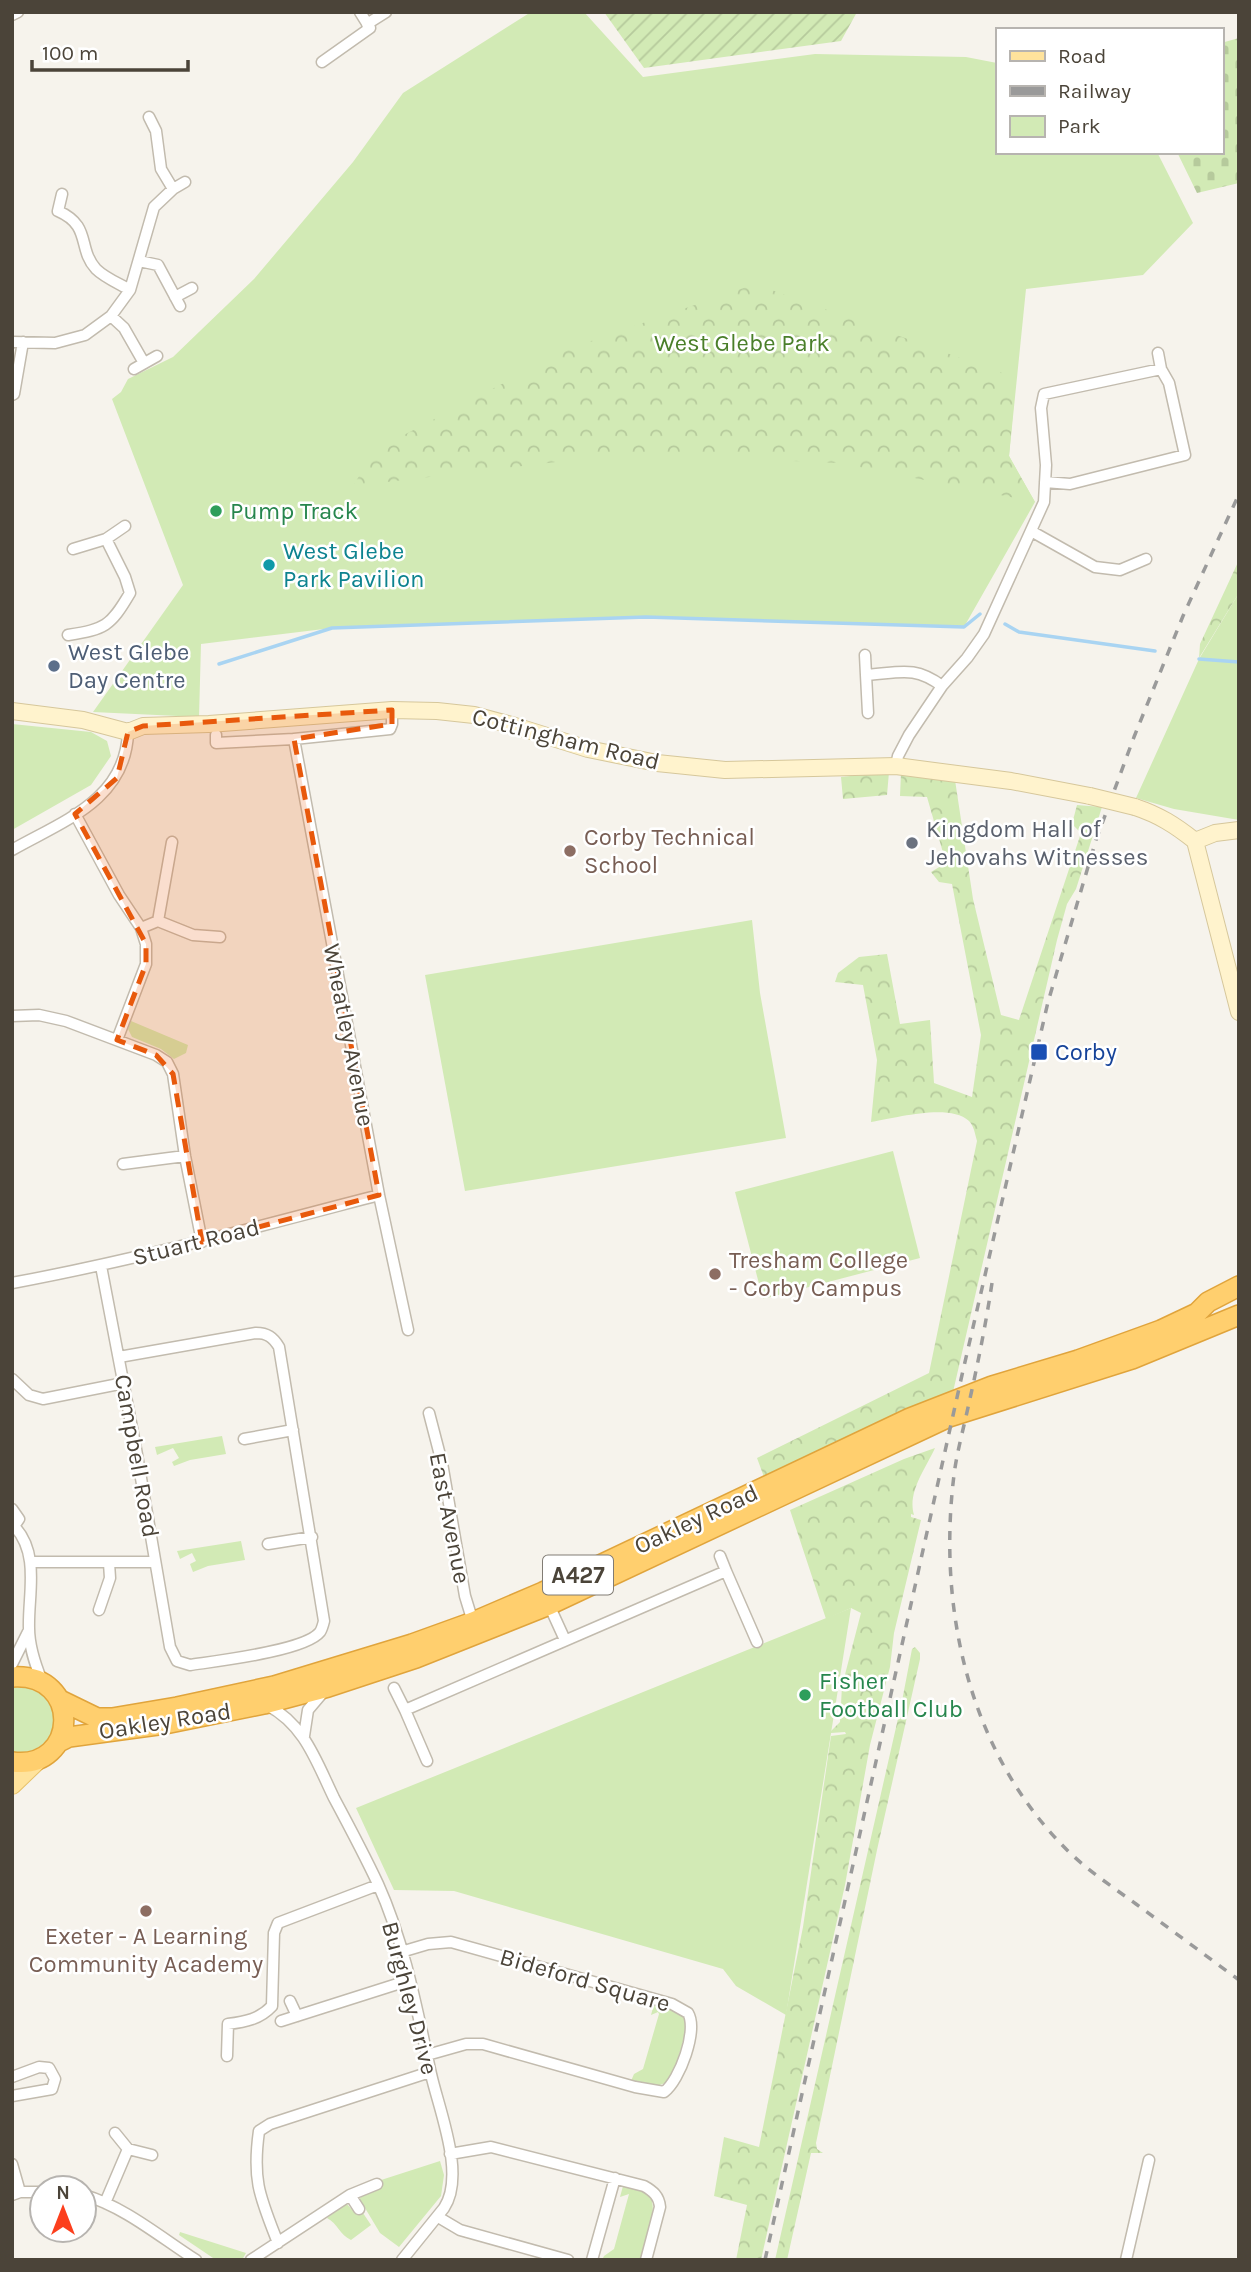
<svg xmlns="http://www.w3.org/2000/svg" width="1251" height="2272" viewBox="0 0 1251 2272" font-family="Karla,sans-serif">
<defs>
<pattern id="forest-crowns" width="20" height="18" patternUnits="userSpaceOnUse" patternTransform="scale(1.75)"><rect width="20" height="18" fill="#d2eab5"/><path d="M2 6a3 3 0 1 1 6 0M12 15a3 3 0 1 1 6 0" fill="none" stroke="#b6ca9c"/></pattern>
<pattern id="cemetery-stones" width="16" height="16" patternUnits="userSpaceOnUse" patternTransform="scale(1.75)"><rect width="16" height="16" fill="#d2eab5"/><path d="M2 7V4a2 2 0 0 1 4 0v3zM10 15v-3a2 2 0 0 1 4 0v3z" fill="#b6ca9c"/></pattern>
<pattern id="garden-furrows" width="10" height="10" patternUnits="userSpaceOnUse" patternTransform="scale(1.75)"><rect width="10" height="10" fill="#d2eab5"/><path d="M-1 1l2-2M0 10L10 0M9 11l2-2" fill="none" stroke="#b6ca9c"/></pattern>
</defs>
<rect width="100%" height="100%" fill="#f6f3ec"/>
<path fill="#d2eab5" d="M531,12H584L643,77L815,54L966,57L997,63V152H1157L1193,223L1143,275L1026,289L1009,456L1035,502L964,627L646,617L332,628L201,644L199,717L93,712L183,585L112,399L121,392L128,379L173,357L254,279L353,162L403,93Z
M1239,593V820L1174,809L1136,798L1199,659Z
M12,724L91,732L107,741L111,756L91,785L12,830Z
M752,920L760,993L786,1138L465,1191L425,975Z
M131,1021L188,1045L186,1053L174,1059L161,1049L132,1037L128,1029Z
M893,1151L920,1258L763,1299L735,1192Z
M222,1436L226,1454L190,1460L174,1466L172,1462L179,1458L173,1448L157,1455L155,1447Z
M241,1541L245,1560L208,1566L193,1572L190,1564L196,1561L192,1553L180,1559L177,1551Z
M851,1608L786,2015L736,1986L723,1969L454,1891L394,1890L356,1808Z
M30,1686C35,1690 44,1693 48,1699C70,1724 41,1759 12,1752V1687Z
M654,2004L675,2010L683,2016L687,2028L673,2075L668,2082L654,2087L631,2081L634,2074L643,2069L659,2014L658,2012L651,2015Z
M440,2161L444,2175L441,2196L399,2247L380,2233L365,2208L360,2209V2198L364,2194L380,2188L378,2181Z
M623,2186C632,2188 643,2189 649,2196C660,2207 644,2245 640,2260H602L604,2256L614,2249L629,2194L620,2197Z
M346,2203L355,2213L361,2210L371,2225L351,2240C340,2235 337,2223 327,2218Z
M180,2232L246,2253L242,2260H216L179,2235Z"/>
<path fill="url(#forest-crowns)" d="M755,284L1016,378L1009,456L1035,502L839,463L623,454L353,486L375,450L571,348Z
M1239,560V593L1199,658L1200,644Z
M889,772L887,795L843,799L841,777Z
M901,773L955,780L973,899L1001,1015L1019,1020L1081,833L1072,824L1077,805L1102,807L1076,889L1067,904L1057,940L953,1392L764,1477L757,1458L929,1373L977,1141C975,1134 974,1126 969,1121C949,1103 897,1118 871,1122L877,1060L863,985L835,982L838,973L859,957L887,954L900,1024L930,1020L934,1083L972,1097L981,1035L952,884L939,882L931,872L946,863L927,797L900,796Z
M935,1448C926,1468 907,1492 914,1515L911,1514V1517L921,1520L894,1633L890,1667L870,1745L845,1885L761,2260H736L747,2205L714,2196L724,2137L759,2147L803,1927L831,1736L846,1734L845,1732L831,1733V1731L840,1722L842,1686L861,1613L851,1608L826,1619L790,1510L904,1459Z
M915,1647L920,1653V1659L877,1850L816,2143L817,2149L823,2153H811L787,2260H775L902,1701L912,1649Z"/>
<path fill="url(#cemetery-stones)" d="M1239,38V183L1197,193L1177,152H1221V43Z"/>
<path fill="url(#garden-furrows)" d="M604,12H857L841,41L644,68Z"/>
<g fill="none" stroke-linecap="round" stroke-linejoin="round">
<path stroke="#a9d4f2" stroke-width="3.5" d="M1005,624L1019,632L1155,651
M1199,659L1239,662
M219,664L332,628L646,617L964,627L980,614"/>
<g stroke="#c2bbae" stroke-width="13">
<path id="street" d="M12,15L18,12
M367,24L386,12
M322,62L370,28L360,12
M149,117L156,131L161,169L173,189
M62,194L58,211C92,226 77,248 96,269C105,278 120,284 130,290
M139,261L158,265L180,306
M175,297L192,288
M111,316L124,328L144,363
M12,342L55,343L85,335L111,316L130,290L154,207L173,189L185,182
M134,369L157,356
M12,395L14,394L23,342
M1045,482L1070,484L1185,455L1169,383L1161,369L1158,353
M1031,531L1095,567L1120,570L1146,559
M73,549L106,539L125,526
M68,635C105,629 110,627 130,593L125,577L106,539
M865,655L866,675
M868,713L866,675C899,673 914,665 942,686
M216,735V743L294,739L390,729L392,724V710
M294,739L379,1195L408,1330
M896,766L898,756L909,735L942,686L967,658L984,634L1044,502L1046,465L1041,408L1044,394L1161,369
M75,814L119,895L141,928L146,944V964L117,1040
M12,850C63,821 126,800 128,732
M158,921L193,935L220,937
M141,928L158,921L172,842
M12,1016L39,1015L66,1021L156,1055L167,1062L173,1074L185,1156L202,1242
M123,1164L185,1156
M101,1266L136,1449L170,1647L177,1661L190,1665C216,1661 305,1651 320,1632C322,1629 323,1625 324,1621L279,1347C273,1337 267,1333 256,1333L119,1357
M12,1283C136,1260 257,1227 379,1195
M12,1379L29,1395L43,1399L124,1383
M429,1413L442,1463L465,1596L473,1622
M244,1439L293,1430
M12,1509L19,1519L12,1529
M15,1527C40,1555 28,1594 29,1628C29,1647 35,1664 42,1681
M268,1544L312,1537
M720,1556L726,1571
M31,1562H155
M549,1605L565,1640
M99,1610L110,1578L109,1563
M12,1664L28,1632
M394,1688L405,1710
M267,1705C305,1725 316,1761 334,1798C349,1826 364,1854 378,1884C405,1944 417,2010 431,2074C439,2110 466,2175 444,2208L402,2260
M304,1736L308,1710L325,1690
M427,1761L405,1710L726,1571L757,1642
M401,1952L428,1944L451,1942L672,2004L688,2013C698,2030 680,2080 664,2092L635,2087L483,2044H466L427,2055
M290,2001L297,2016
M281,2021L410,1980
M227,2056L228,2024C245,2022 260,2019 272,2006L274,1933L278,1923L378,1885
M12,2077L39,2067L49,2068L55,2079L52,2089L12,2096
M115,2133L128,2149L152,2155
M450,2154L491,2147L644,2186C653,2191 659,2196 660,2207L646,2260
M12,2164L20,2192
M12,2195L20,2192H42
M84,2195C125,2207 160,2237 196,2260
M350,2195L359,2209
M105,2203L128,2149
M438,2217L460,2230L568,2260
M278,2243C260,2197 252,2181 259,2131L270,2124L430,2072
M251,2260L350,2195L377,2184
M592,2260L615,2178
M1126,2260L1149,2160"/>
</g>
<g stroke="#d6c79b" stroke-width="18">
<path id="secondary" d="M12,711L83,720L128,732L143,726L209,724L392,710L437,711L474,715L515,726L588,749L657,763L725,770L896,766L1011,781L1090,796
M1135,807C1159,815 1175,825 1195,841
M1195,841L1239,1012
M1195,841L1215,833L1239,830"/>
</g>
<g stroke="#e6c16a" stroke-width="20">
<path id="primary" d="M12,1785L38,1760"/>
</g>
<g stroke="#e0a43c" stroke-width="22">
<path id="highway" d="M12,1677C83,1672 79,1771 12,1762
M60,1700L97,1718H112L177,1707L274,1686L412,1644L473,1622L543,1592L910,1418L992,1386L1078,1360L1161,1330L1197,1313L1208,1302L1239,1286
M59,1742L69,1737L165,1724L264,1704L328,1687L416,1658L549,1605L949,1417L1132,1359L1239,1315"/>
</g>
<use href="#street" stroke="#fff" stroke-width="10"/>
<use href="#secondary" stroke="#fff3cd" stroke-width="16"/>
<use href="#primary" stroke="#ffe39c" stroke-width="18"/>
<use href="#highway" stroke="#ffcf6e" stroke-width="19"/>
<path stroke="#9a9a9a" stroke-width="3.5" stroke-dasharray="9 9" stroke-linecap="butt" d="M992,1283C986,1323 978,1363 969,1403C964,1427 957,1451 954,1475C937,1611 970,1755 1069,1852C1090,1872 1114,1888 1136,1904C1170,1929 1205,1955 1239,1980
M765,2260L962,1375L1048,1002L1096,840L1134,737L1183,616L1239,494"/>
<g stroke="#d6c79b" stroke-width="18" stroke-linecap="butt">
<path id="secondary-bridge" d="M1090,796L1135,807"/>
</g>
<use href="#secondary-bridge" stroke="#fff3cd" stroke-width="16"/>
</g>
<path fill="#e8590c" fill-opacity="0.2" stroke="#e8590c" stroke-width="5" stroke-dasharray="14 9" stroke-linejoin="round" d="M392,710V724L294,739L379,1195L202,1242L173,1074L156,1055L117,1040L146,964V944L75,814L117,778L128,732L143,726Z"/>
<g fill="#2e9e5b" stroke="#fff" stroke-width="2.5">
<circle cx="216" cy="511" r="7"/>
<circle cx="805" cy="1695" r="7"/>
</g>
<circle fill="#0f9aa8" stroke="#fff" stroke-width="2.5" cx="269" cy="565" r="7"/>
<circle fill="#5c6f8a" stroke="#fff" stroke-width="2.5" cx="54" cy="666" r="7"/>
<circle fill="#6b7280" stroke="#fff" stroke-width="2.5" cx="912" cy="843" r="7"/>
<g fill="#8d6e63" stroke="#fff" stroke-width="2.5">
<circle cx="570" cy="851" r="7"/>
<circle cx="715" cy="1274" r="7"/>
<circle cx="146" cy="1911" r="7"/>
</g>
<rect fill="#1a4fb4" stroke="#fff" stroke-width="2.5" x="1030" y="1043" width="18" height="18" rx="3.5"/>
<g text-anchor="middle" stroke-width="5" stroke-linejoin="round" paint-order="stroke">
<rect fill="#fff" stroke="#817c74" stroke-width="2" x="543" y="1555.5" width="70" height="39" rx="5"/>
<g font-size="23" font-weight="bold" fill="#4b4439">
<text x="578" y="1583">A427</text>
</g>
<g font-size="24" fill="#4a7f2a" stroke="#fff">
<text x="742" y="351">West Glebe Park</text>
</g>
<g font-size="24" fill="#27864d" stroke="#fff" text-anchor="start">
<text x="230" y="519">Pump Track</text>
<text x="819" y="1689">Fisher<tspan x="819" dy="28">Football Club</tspan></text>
</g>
<g font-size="24" fill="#0d838f" stroke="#fff" text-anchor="start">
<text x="283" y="559">West Glebe<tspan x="283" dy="28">Park Pavilion</tspan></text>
</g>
<g font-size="24" fill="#4e5e75" stroke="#fff" text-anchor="start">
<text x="68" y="660">West Glebe<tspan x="68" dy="28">Day Centre</tspan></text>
</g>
<g font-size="24" fill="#4b4439" stroke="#fff">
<text transform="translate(566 739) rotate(14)" y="8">Cottingham Road</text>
<text transform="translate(349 1035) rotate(79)" y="8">Wheatley Avenue</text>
<text transform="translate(196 1242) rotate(-14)" y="8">Stuart Road</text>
<text transform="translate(137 1456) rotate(80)" y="8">Campbell Road</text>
<text transform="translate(450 1518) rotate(79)" y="8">East Avenue</text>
<text transform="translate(696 1519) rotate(-25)" y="8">Oakley Road</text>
<text transform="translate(165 1721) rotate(-9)" y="8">Oakley Road</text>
<text transform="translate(585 1980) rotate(16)" y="8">Bideford Square</text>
<text transform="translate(410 1998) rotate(75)" y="8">Burghley Drive</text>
</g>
<g font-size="24" fill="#5b616d" stroke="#fff" text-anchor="start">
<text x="926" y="837">Kingdom Hall of<tspan x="926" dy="28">Jehovahs Witnesses</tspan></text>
</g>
<g font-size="24" fill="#785e54" stroke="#fff" text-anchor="start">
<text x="584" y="845">Corby Technical<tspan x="584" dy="28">School</tspan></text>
<text x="729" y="1268">Tresham College<tspan x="729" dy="28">- Corby Campus</tspan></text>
<text x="146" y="1944" text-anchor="middle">Exeter - A Learning<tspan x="146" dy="28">Community Academy</tspan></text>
</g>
<g font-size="24" fill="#164399" stroke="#fff" text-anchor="start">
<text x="1055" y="1060">Corby</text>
</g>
</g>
<rect width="1251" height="2272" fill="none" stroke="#4b4439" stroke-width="28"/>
<rect x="996" y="28" width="228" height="126" fill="#ffffff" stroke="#b7b4b0" stroke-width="2"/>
<rect x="1010" y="51" width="35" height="10" fill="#ffe39c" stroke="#b7b4b0" stroke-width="2"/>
<text x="1058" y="63" font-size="21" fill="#4b4439">Road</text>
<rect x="1010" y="86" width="35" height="10" fill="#9a9a9a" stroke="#b7b4b0" stroke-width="2"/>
<text x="1058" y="98" font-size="21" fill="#4b4439">Railway</text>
<rect x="1010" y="116" width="35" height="21" fill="#d2eab5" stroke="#b7b4b0" stroke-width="2"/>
<text x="1058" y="133" font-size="21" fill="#4b4439">Park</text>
<g transform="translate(63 2209)"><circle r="33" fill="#ffffff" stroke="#b7b4b0" stroke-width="2"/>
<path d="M0-5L12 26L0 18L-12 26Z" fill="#fc3f1d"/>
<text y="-10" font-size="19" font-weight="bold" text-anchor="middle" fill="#4b4439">N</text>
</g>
<path d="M32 60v10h156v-10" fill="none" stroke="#4b4439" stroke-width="3.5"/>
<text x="42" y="60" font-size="21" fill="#4b4439" stroke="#ffffff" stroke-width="5" paint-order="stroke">100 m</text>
</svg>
